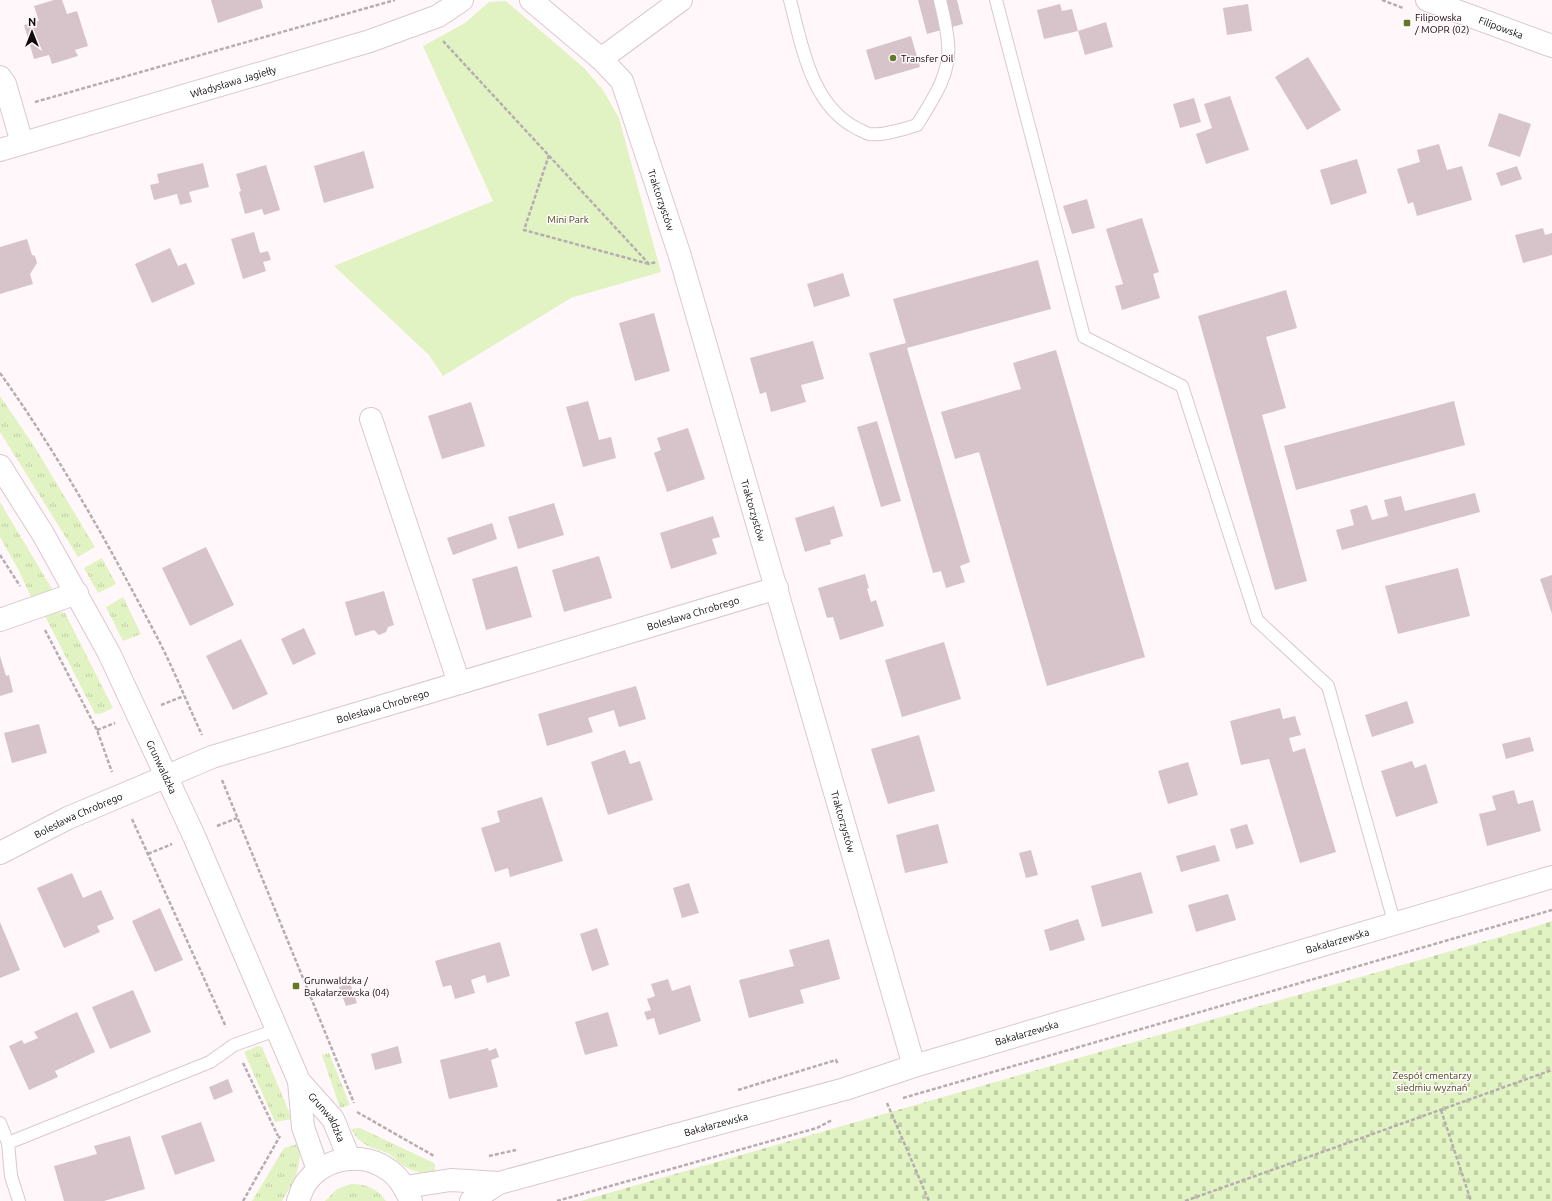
<svg xmlns="http://www.w3.org/2000/svg" width="1552" height="1201" viewBox="0 0 1552 1201" font-family="Ubuntu,sans-serif">
<defs>
<pattern id="grass-tufts" width="24" height="20" patternUnits="userSpaceOnUse"><rect width="24" height="20" fill="#e1f3c2"/><path d="M3 7l-1-3M5 7V3M7 7l1-3M15 17l-1-3M17 17v-4M19 17l1-3" fill="none" stroke="#c0cfa6"/></pattern>
<pattern id="cemetery-stones" width="16" height="16" patternUnits="userSpaceOnUse"><rect width="16" height="16" fill="#e1f3c2"/><path d="M2 7V4a2 2 0 0 1 4 0v3zM10 15v-3a2 2 0 0 1 4 0v3z" fill="#c0cfa6"/></pattern>
</defs>
<rect width="100%" height="100%" fill="#fff7f9"/>
<path fill="url(#grass-tufts)" d="M0,396L34,446L95,547L78,557L0,432Z
M0,502L55,594L33,601L18,569L0,537Z
M102,558L116,584L98,593L84,568Z
M123,597L141,634L123,641L106,607Z
M59,612L65,613L113,708L100,714H95L45,616Z
M258,1046L262,1047L292,1119L275,1122L244,1052Z
M329,1053L350,1105L340,1108L322,1055Z
M360,1128L434,1163L436,1174C426,1173 415,1173 406,1167C400,1164 395,1158 389,1154C372,1146 362,1148 351,1129Z
M298,1144C304,1166 293,1182 282,1201H252L284,1148Z
M351,1184C366,1184 377,1188 386,1201H325L337,1189Z"/>
<path fill="url(#cemetery-stones)" d="M1552,921V1201H581L1524,930Z"/>
<path fill="#e1f3c2" d="M506,1L584,68L603,90L619,118L661,272L571,298L443,376L429,355L334,266L493,201L423,46L465,23L489,2Z"/>
<path fill="#d6c4ca" d="M54,0H62L67,14L77,11L88,46L75,50L78,56L52,64L49,55L34,59L24,25L39,21L34,6Z
M211,0H261L263,8L218,23Z
M918,0H957L963,24L927,34Z
M1060,4L1062,11L1072,9L1078,31L1044,39L1037,10Z
M1248,4L1252,31L1227,35L1223,8Z
M1106,22L1113,47L1085,55L1078,31Z
M911,36L920,67L875,80L866,50Z
M1308,57L1341,110L1307,130L1275,77Z
M1230,96L1249,150L1206,164L1196,134L1212,128L1204,104Z
M1194,98L1201,122L1180,128L1173,104Z
M1499,113L1531,124L1520,157L1488,146Z
M1439,144L1447,170L1462,166L1472,200L1417,216L1413,202L1408,204L1397,169L1420,162L1417,150Z
M364,151L374,188L324,203L314,166Z
M1357,159L1367,193L1331,205L1320,170Z
M203,163L209,187L189,192L192,202L180,205L177,194L154,200L150,185L159,183L157,174Z
M266,165L280,210L264,215L262,209L245,214L239,192L241,191L236,174Z
M1517,166L1522,179L1501,186L1496,173Z
M1087,199L1095,228L1072,234L1063,206Z
M1142,218L1159,272L1153,274L1160,298L1122,310L1115,286L1123,284L1106,229Z
M1543,228L1545,235L1552,233V255L1523,263L1515,235Z
M254,232L260,253L268,251L271,260L263,262L266,271L243,279L231,239Z
M27,239L32,255L35,256L37,263L30,274L33,284L0,294V247Z
M170,248L178,266L186,263L195,284L152,303L135,264Z
M1038,260L1051,309L907,348L970,562L960,566L965,582L946,588L941,571L933,573L869,353L906,343L893,299Z
M843,273L850,296L814,307L807,284Z
M1286,290L1297,328L1266,337L1286,408L1262,415L1307,581L1275,590L1198,316Z
M654,313L670,371L635,381L619,323Z
M813,341L824,379L801,385L806,402L771,412L766,392L760,394L750,358Z
M1056,350L1145,657L1047,686L979,452L955,459L941,412L1021,389L1013,363Z
M588,401L599,440L611,437L616,458L583,467L566,407Z
M1454,401L1465,445L1296,490L1284,446Z
M471,402L485,446L442,459L428,416Z
M877,421L901,501L881,507L857,427Z
M688,428L705,479L667,492L654,453L661,450L657,438Z
M1475,493L1480,512L1342,550L1336,530L1354,525L1350,510L1367,505L1372,520L1388,516L1384,500L1401,496L1405,511Z
M554,503L564,535L518,549L508,517Z
M834,506L843,536L830,540L831,544L805,552L795,518Z
M713,516L720,537L712,539L717,554L671,569L660,533Z
M492,523L497,539L453,555L447,538Z
M206,547L234,605L190,626L162,568Z
M599,556L612,598L564,612L552,570Z
M517,566L532,617L486,630L472,579Z
M1458,568L1470,616L1398,634L1385,586Z
M865,574L869,588L867,589L871,602L876,600L884,626L840,640L833,617L827,618L818,588Z
M1552,575V614L1540,579Z
M384,591L394,625L388,627L386,632L379,635L374,630L355,636L345,602Z
M304,628L316,654L293,665L281,639Z
M241,639L268,694L233,710L206,656Z
M944,642L961,699L902,717L885,660Z
M0,656L6,676L9,675L13,692L0,696Z
M636,686L646,719L619,727L614,710L588,718L593,732L547,746L538,714Z
M1407,701L1414,723L1372,737L1365,715Z
M1280,708L1283,719L1295,716L1301,735L1289,738L1293,752L1305,748L1336,852L1300,863L1269,759L1241,765L1230,721Z
M39,724L47,753L12,763L4,733Z
M919,735L935,791L888,804L871,749Z
M1530,737L1534,751L1506,759L1502,744Z
M625,750L630,764L640,761L653,800L608,815L591,762Z
M1412,761L1415,768L1426,764L1438,803L1396,817L1381,771Z
M1188,762L1198,795L1168,804L1158,771Z
M1514,790L1518,804L1533,800L1541,831L1487,846L1479,814L1496,810L1492,796Z
M542,797L563,861L510,877L508,868L495,872L481,828L500,822L497,811Z
M938,824L948,863L905,873L896,835Z
M1247,824L1254,844L1236,849L1230,829Z
M1215,845L1220,861L1181,872L1176,856Z
M1031,850L1038,875L1026,878L1019,853Z
M1141,872L1153,913L1102,927L1091,886Z
M72,873L83,898L101,890L114,919L97,926L100,932L64,948L37,888Z
M689,883L699,913L682,918L673,888Z
M1228,894L1236,920L1196,932L1188,905Z
M160,908L183,960L155,972L132,921Z
M1078,919L1085,940L1050,951L1044,930Z
M0,922L20,970L0,978Z
M597,928L609,965L592,971L580,934Z
M829,939L840,979L800,990L804,1003L749,1018L739,980L794,966L789,950Z
M500,942L510,976L487,983L485,975L471,980L475,993L455,999L451,985L443,987L435,961Z
M668,979L672,991L690,985L701,1021L659,1035L654,1018L647,1020L644,1012L651,1010L647,999L655,996L651,984Z
M350,983L357,1003L346,1006L339,987Z
M133,990L151,1032L110,1049L92,1007Z
M77,1012L95,1052L55,1071L58,1077L29,1090L9,1046L22,1040L24,1044L38,1038L34,1032Z
M608,1012L618,1046L585,1055L575,1022Z
M398,1046L402,1063L375,1070L371,1054Z
M488,1048L489,1051L496,1048L499,1057L491,1060L498,1087L449,1099L440,1060Z
M228,1079L233,1092L214,1100L209,1087Z
M201,1122L215,1161L175,1175L161,1136Z
M130,1136L145,1189L104,1201H64L54,1166L97,1154L94,1146Z"/>
<g fill="none" stroke-linecap="round" stroke-linejoin="round">
<g stroke="#dac8ce" stroke-width="14">
<path id="lane" d="M790,0C802,46 811,106 858,129C861,130 865,133 869,134C883,136 904,129 917,125C933,99 951,74 948,43C947,28 943,14 940,0
M996,0L1084,337L1182,386L1257,620L1328,686L1395,925
M0,1123L8,1143L11,1176L19,1201
M8,1143L210,1062L234,1045L276,1030"/>
</g>
<g stroke="#dac8ce" stroke-width="24">
<g id="street">
<path d="M531,0L601,59"/>
<path id="s1" d="M681,0L601,59L622,81L680,256L914,1066"/>
<path d="M0,77L5,84L22,143"/>
<path d="M371,419L459,683"/>
<path d="M0,620L77,593"/>
<path id="s2" d="M0,853L68,818L212,757L777,588"/>
</g>
</g>
<g stroke="#dac8ce" stroke-width="24">
<g id="secondary">
<path id="s3" d="M1427,0L1552,46"/>
<path id="s4" d="M0,150L370,41L438,16L462,0"/>
<path id="s5" d="M0,466L43,534L109,653L194,836L299,1081L333,1119L349,1158"/>
<path d="M299,1081L303,1127L318,1170"/>
<path d="M405,1187L451,1180L499,1183"/>
<path d="M298,1201C300,1196 302,1189 305,1184C324,1157 364,1150 390,1171C400,1178 406,1190 411,1201"/>
<path id="s6" d="M471,1201L499,1183L845,1089L914,1066L1552,877"/>
</g>
</g>
<path stroke="#b5aeb0" stroke-width="2.5" stroke-dasharray="4 2" stroke-linecap="butt" d="M1382,0L1403,8
M443,41L649,264L656,262
M35,102L395,0
M549,155L524,230L649,264
M0,373C60,457 110,547 158,639C174,670 187,703 202,735
M0,555L20,586
M45,630L97,730L112,772
M161,705L184,696
M97,730L115,723
M222,780L354,1103
M132,819L226,1027
M217,826L237,818
M148,854L172,844
M243,1063L278,1136
M738,1090L836,1060L838,1065
M903,1098L1552,910
M887,1103L929,1201
M1441,1110L1471,1201
M357,1112L434,1156
M489,1156L516,1150
M243,1201L280,1136
M557,1201L817,1128L832,1120
M1185,1201L1552,1070"/>
<use href="#lane" stroke="#fff" stroke-width="12"/>
<use href="#street" stroke="#fff" stroke-width="22"/>
<use href="#secondary" stroke="#fff" stroke-width="22"/>
</g>
<g fill="#62792a" stroke="#fff7f9" stroke-width="1.5">
<rect x="1403" y="19" width="8" height="8" rx="2"/>
<circle cx="893" cy="58" r="4"/>
<rect x="292" y="982" width="8" height="8" rx="2"/>
</g>
<g text-anchor="middle" stroke-width="3" stroke-linejoin="round" paint-order="stroke">
<g font-size="10" fill="#110b0d" stroke="#fff7f9" text-anchor="start">
<text x="1415" y="21">Filipowska<tspan x="1415" dy="12">/ MOPR (02)</tspan></text>
<text x="901" y="62">Transfer Oil</text>
<text x="304" y="984">Grunwaldzka /<tspan x="304" dy="12">Bakałarzewska (04)</tspan></text>
</g>
<g font-size="10" fill="#110b0d" stroke="#fff7f9">
<text dy="4" stroke="none"><textPath href="#s3" startOffset="79">Filipowska</textPath></text>
<text dy="4" stroke="none"><textPath href="#s4" startOffset="243">Władysława Jagiełły</textPath></text>
<text dy="4" stroke="none"><textPath href="#s1" startOffset="255">Traktorzystów</textPath></text>
<text dy="4" stroke="none"><textPath href="#s1" startOffset="579">Traktorzystów</textPath></text>
<text dy="4" stroke="none"><textPath href="#s2" startOffset="735">Bolesława Chrobrego</textPath></text>
<text dy="4" stroke="none"><textPath href="#s2" startOffset="411">Bolesława Chrobrego</textPath></text>
<text dy="4" stroke="none"><textPath href="#s5" startOffset="342">Grunwaldzka</textPath></text>
<text dy="4" stroke="none"><textPath href="#s2" startOffset="87">Bolesława Chrobrego</textPath></text>
<text dy="4" stroke="none"><textPath href="#s1" startOffset="903">Traktorzystów</textPath></text>
<text dy="4" stroke="none"><textPath href="#s6" startOffset="906">Bakałarzewska</textPath></text>
<text dy="4" stroke="none"><textPath href="#s6" startOffset="582">Bakałarzewska</textPath></text>
<text dy="4" stroke="none"><textPath href="#s5" startOffset="731">Grunwaldzka</textPath></text>
<text dy="4" stroke="none"><textPath href="#s6" startOffset="258">Bakałarzewska</textPath></text>
</g>
<g font-size="10" fill="#3c4b13" stroke="#fff7f9">
<text x="568" y="223">Mini Park</text>
<text x="1432" y="1079">Zespół cmentarzy<tspan x="1432" dy="12">siedmiu wyznań</tspan></text>
</g>
</g>
<g transform="translate(32 32)" stroke="#fff7f9" stroke-width="3" paint-order="stroke">
<path d="M0-3L7 15L0 10L-7 15Z" fill="#110b0d"/>
<text y="-6" font-size="11" font-weight="bold" text-anchor="middle" fill="#110b0d">N</text>
</g>
</svg>
